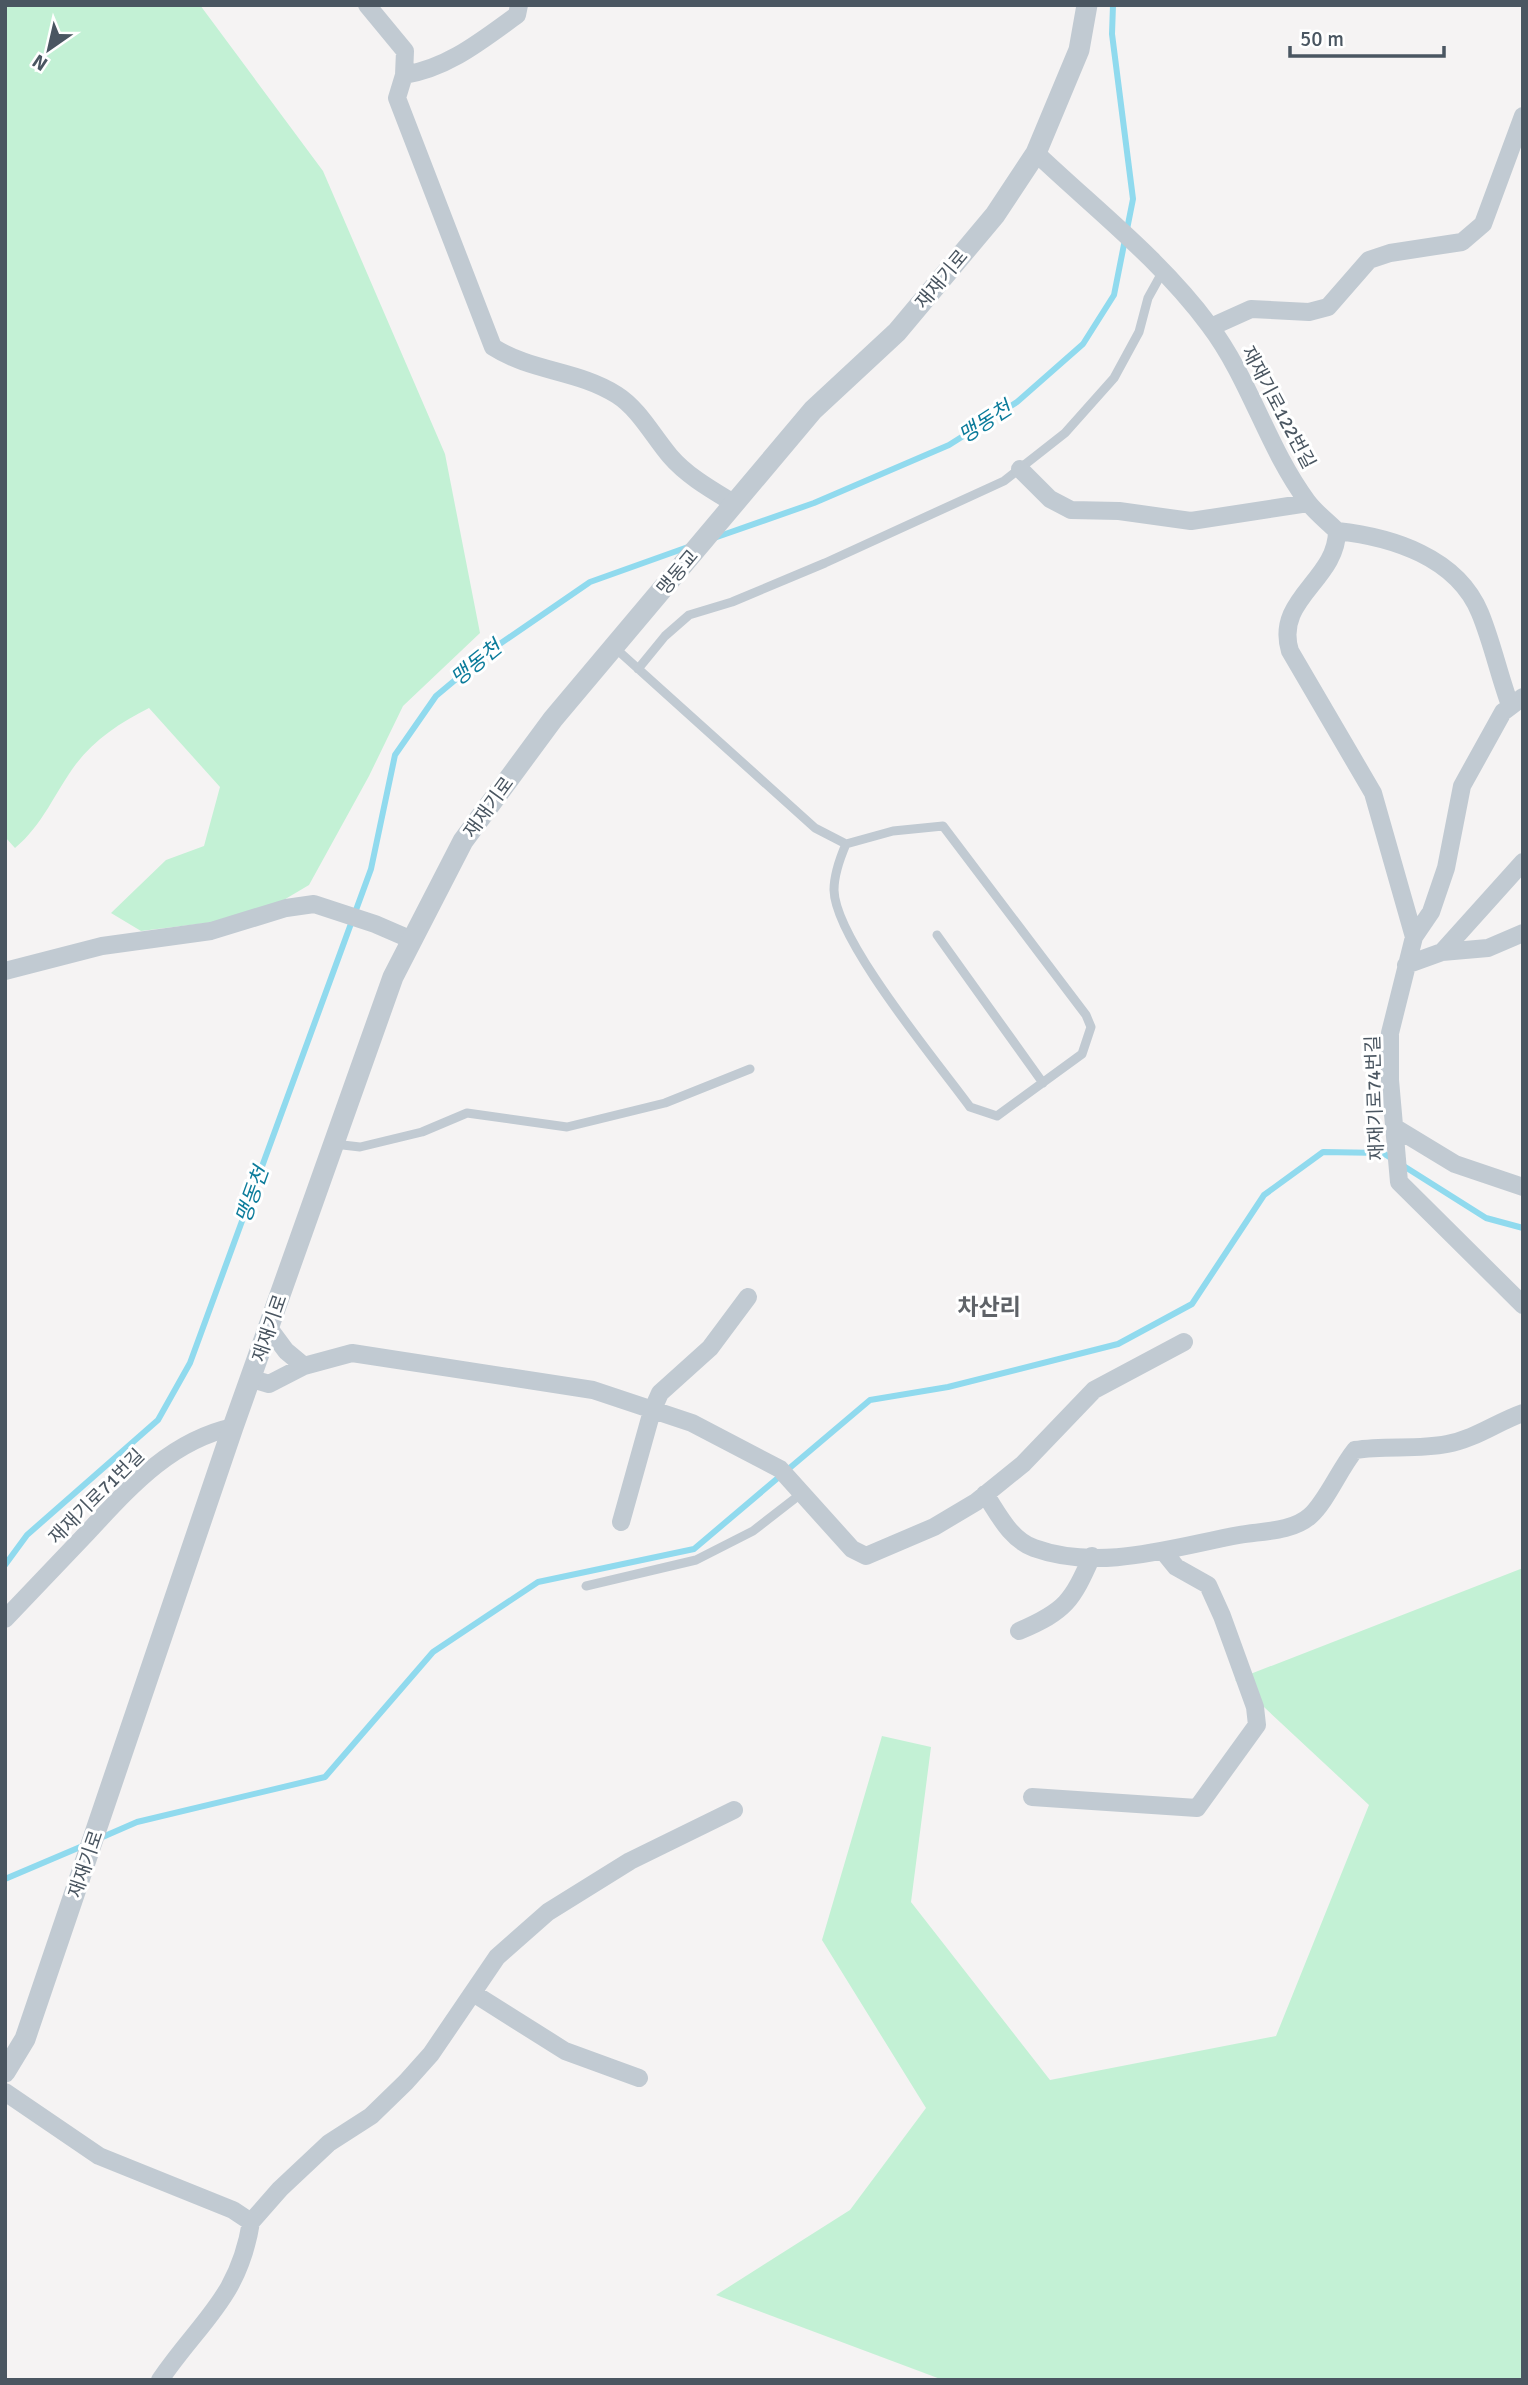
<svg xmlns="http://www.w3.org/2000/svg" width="1528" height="2385" viewBox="0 0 1528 2385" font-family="Signika,'Noto Sans KR',sans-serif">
<rect width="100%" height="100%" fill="#f5f3f3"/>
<path fill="#c3f1d5" d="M5,5H200L323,171L445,454L480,633L403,706L369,776L309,885L255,917L141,931L111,913L166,860L204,846L220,787L149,708C121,722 95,739 76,764C55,792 43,825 15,848L5,837Z
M1523,1568V2380H943L716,2295L850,2210L926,2108L822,1940L882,1736L931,1747L911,1902L1050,2080L1276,2036L1369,1805L1235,1680Z"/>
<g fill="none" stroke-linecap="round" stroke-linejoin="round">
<path stroke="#90daee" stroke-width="6" d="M714,538L814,503L949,445L1017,402L1083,344L1114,295L1133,199L1112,34L1113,5
M5,1565L27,1535L158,1420L190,1363L371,869L395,755L436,696L491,650L590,582L688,547
M98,1839L137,1822L325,1777L433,1652L538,1582L694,1549L870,1400L948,1387L1118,1344L1192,1304L1264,1195L1323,1152L1383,1153L1486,1218L1523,1228
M5,1879L85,1845"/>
<path stroke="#c1cad2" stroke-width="9" d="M614,647L815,828L846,844L893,831L943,826L1086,1015L1091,1027L1082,1054L997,1116L970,1107C938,1063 835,940 834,890C834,874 840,858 846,844
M638,669L665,636L689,615L732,602L825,563L1004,481L1065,433L1114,378L1139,332L1148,298L1163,271
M937,935L1043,1083
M334,1144L360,1147L422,1132L467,1113L567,1127L665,1103L750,1069
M586,1586L696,1560L753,1531L802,1493"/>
<path stroke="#c1cad2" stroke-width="18" d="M367,5L405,51L404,75L397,98L493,347C532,372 578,370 617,395C639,409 653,436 670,456C687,476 712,490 735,504
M404,75C448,68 481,41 517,15L519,5
M1036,153C1095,209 1161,260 1209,325C1250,379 1267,447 1307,501C1315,512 1327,521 1337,531
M1211,327L1251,309L1309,312L1328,307L1369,260L1390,253L1462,242L1483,224L1523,116
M1020,469L1050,499L1071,510L1119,511L1191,521L1308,503
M1337,531C1337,580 1274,599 1290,651L1373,793L1414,937L1390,1033V1080L1399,1182L1523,1305
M1337,531C1392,537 1457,557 1480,613C1492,642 1499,675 1510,705
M1414,937L1431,912L1446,868L1462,786L1503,712L1523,697
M1442,952L1488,948L1523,933
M1406,965L1442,952L1523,862
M5,971L102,946L211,931L286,908L314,904L375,924L412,940
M1394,1127L1455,1164L1523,1187
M269,1328L286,1351L304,1366
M252,1379L269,1384L304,1366L352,1353L593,1390L692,1423L780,1469L852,1549L866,1556L934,1527L976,1502L1023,1464L1094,1390L1184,1342
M985,1494C999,1515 1010,1539 1034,1548C1100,1572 1174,1547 1239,1535C1262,1531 1292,1532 1310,1516C1326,1502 1339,1470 1355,1450C1385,1445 1417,1450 1447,1444C1475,1439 1497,1422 1523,1413
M621,1522L652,1411L660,1393L710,1348L748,1297
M5,1619C33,1590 60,1561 87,1533C130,1487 170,1441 233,1427
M1019,1631C1066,1611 1072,1601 1092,1556
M1032,1797L1197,1808L1257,1725L1255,1707L1222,1616L1208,1585L1176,1567L1163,1551
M473,1993L565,2051L639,2078
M5,2092L99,2156L233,2210L251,2222C239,2298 200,2321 160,2380
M251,2222L280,2189L329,2143L371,2116L406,2082L431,2054L497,1957L548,1912L630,1861L734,1810"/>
<path stroke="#c1cad2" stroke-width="21" d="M5,2072L25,2039L233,1427L393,977L463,841L553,719L813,410L897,332L995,215L1036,153L1079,50L1087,5"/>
</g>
<g text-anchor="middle" stroke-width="6" stroke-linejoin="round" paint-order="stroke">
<g font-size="19" fill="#4a5661" stroke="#fff">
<text transform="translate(941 279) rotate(-50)" y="7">재재기로</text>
<text transform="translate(1279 407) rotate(62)" y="7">재재기로122번길</text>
<text transform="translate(677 572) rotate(-50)" y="7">맹동교</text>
<text transform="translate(488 807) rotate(-54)" y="7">재재기로</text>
<text transform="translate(1374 1098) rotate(-92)" y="7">재재기로74번길</text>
<text transform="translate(269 1328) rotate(-71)" y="7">재재기로</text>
<text transform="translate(96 1496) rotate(-45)" y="7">재재기로71번길</text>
<text transform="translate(85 1864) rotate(-71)" y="7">재재기로</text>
</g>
<g font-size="21" font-style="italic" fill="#0c7c9b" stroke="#fff">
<text transform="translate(985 422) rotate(-33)" y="7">맹동천</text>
<text transform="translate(476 663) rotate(-39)" y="7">맹동천</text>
<text transform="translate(252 1195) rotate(-70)" y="7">맹동천</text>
</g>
<g font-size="23" font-weight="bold" fill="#5f6368" stroke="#fff">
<text x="989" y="1315">차산리</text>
</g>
</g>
<rect width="1528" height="2385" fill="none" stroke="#4a5661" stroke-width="14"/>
<g transform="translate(49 49) rotate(214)" stroke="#ffffff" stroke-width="5" paint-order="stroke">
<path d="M0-5L12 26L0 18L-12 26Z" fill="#4a5661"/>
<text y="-10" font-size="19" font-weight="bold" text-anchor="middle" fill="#4a5661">N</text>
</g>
<path d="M1290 46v10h154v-10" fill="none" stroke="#4a5661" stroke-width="3.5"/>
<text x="1300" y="46" font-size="21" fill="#4a5661" stroke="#ffffff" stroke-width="5" paint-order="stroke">50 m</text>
</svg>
